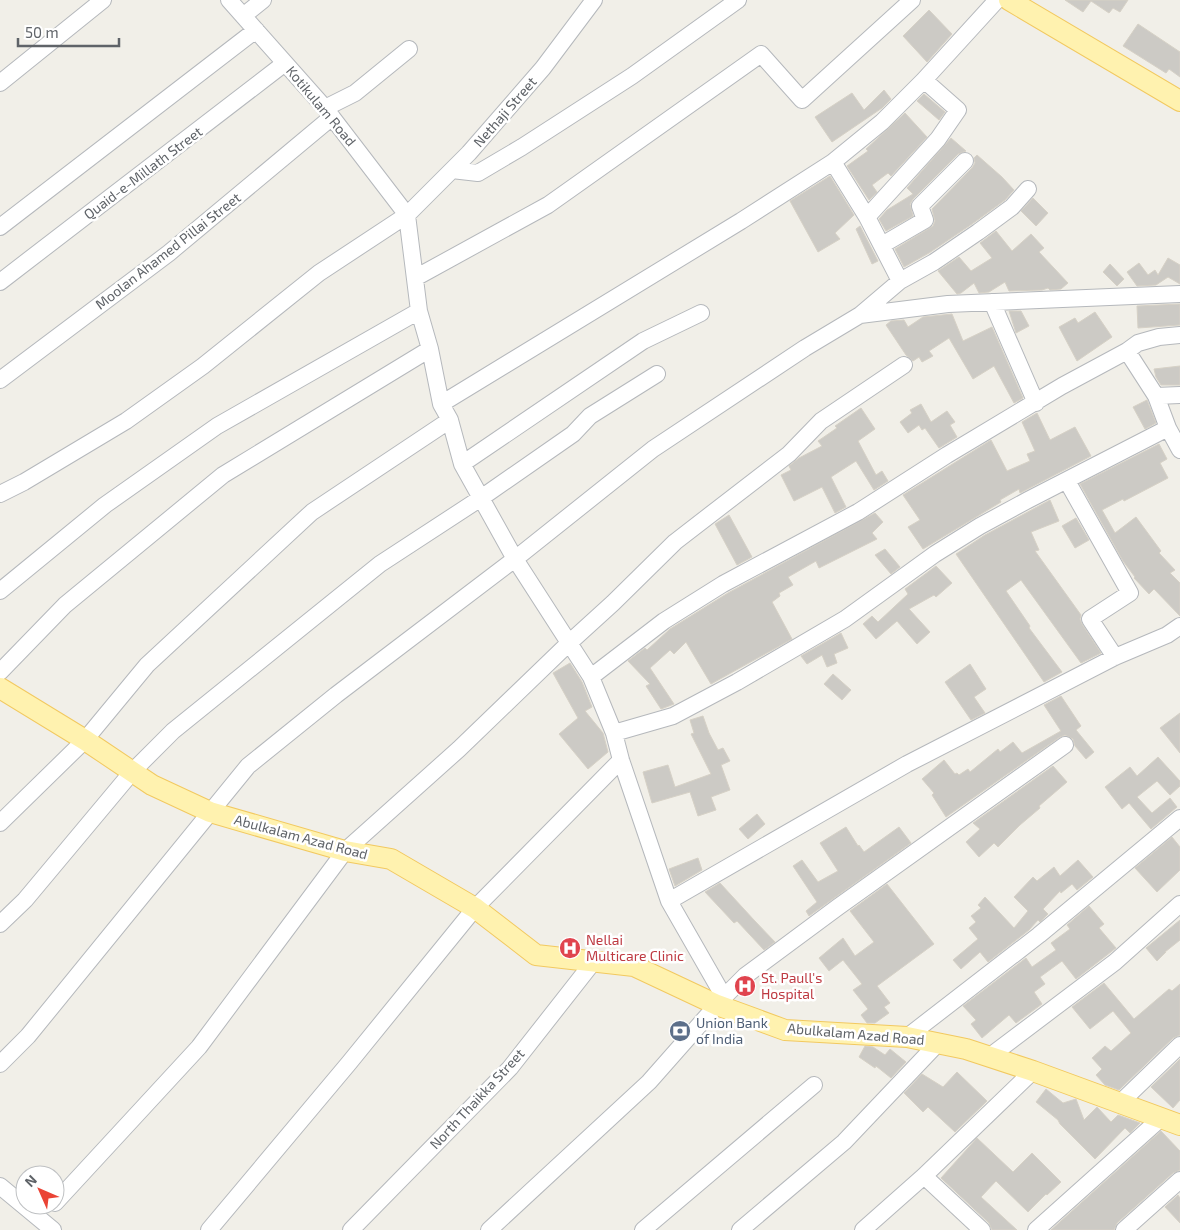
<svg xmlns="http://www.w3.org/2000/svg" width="1180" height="1230" viewBox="0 0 1180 1230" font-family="'Exo 2',sans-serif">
<rect width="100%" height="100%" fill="#f1efe8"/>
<path fill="#cccac5" stroke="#d6d1c6" d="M1065,0H1128L1120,12L1113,8L1109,13L1091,1L1083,12Z
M929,10L952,34L927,62L903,36Z
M1138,24L1180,52V77L1169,69L1166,73L1123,46Z
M884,90L891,99L882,108L832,142L815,117L852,93L864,110Z
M924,94L945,112L939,120L917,101Z
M905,113L927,137L891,176L888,173L872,185L877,192L869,200L847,166L868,151L866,149Z
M951,138L966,151L958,154L913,199L910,204L913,216L886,231L879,219L887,210L913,194L907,188Z
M977,155L1002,177L1014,190L1005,200L972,224L929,253L904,267L895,249L933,226L935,221L932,209L972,168L975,163L974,158Z
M830,176L854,215L835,233L840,239L818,252L790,201Z
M1033,198L1048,213L1036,226L1021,211Z
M860,226L878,261L872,264L856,229Z
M996,231L1012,251L1031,234L1044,248L1039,252L1068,283L1061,289L1050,290L1048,288L1042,290L1009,291L1005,282L989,292L979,293L974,283L961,293L957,294L938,271L959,257L971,271L992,258L980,243Z
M1168,258L1180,265V284L1168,277L1156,285L1137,286L1127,272L1139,263L1148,275L1155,270L1158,275Z
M1110,264L1124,279L1117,286L1103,272Z
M1180,304V325L1138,328L1137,306Z
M1009,311H1021L1029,326L1016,333Z
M1095,312L1112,337L1077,361L1059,327L1075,318L1078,323Z
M952,314L963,341L992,327L1023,398L1014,403L994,366L973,379L949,338L929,351L933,356L922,362L919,357L913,361L906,355L886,325L891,321L904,320L908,327L923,317Z
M1180,366V385H1161L1156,377L1154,369Z
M1147,400L1156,423L1145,429L1133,407Z
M921,404L931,422L947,411L955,422L950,425L957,437L939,448L925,428L922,430L919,425L908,433L900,422L912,413L910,410Z
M861,408L875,429L858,441L876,475L882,471L888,481L874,490L856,461L831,477L846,507L835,513L822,487L794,501L781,475L791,470L789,466L799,458L822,446L818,441L837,428L835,426Z
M1037,413L1050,440L1075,427L1091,456L1020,493L1019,489L1000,500L1001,502L923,549L908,527L920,520L903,495L991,440L1007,471L1030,461L1027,454L1035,451L1022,422Z
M1159,444L1167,459L1160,463L1168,478L1124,501L1123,499L1102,510L1115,533L1136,517L1161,551L1159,553L1175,570L1170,573L1180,583V616L1154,589L1149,594L1134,578L1135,577L1123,561L1080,484Z
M1050,500L1059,521L1031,532L1039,550L1035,551L1081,615L1080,619L1082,624L1101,653L1081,663L1021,580L1006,591L1030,626L1029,628L1062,672L1044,682L956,554L985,535Z
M875,513L883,522L872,533L877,539L819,568L816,561L788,577L793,585L779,593L780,596L772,602L792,639L711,684L686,642L674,654L670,650L650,668L674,704L661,709L646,686L650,684L628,661L645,648L647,650L670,629L728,593Z
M729,515L752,557L737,565L715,524Z
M1076,518L1089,540L1075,548L1062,526Z
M885,549L900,567L891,574L875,555Z
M936,566L952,583L936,597L934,595L909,609L930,632L917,644L897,621L876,639L863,624L872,616L878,622L908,594L905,589Z
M841,633L848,648L834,654L837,663L827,667L822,655L807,664L801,656Z
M570,663L582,682L592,707L585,711L603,733L608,752L588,769L559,734L578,718L553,673Z
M970,664L986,689L974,697L985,713L971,720L945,682Z
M833,674L851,690L842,700L824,684Z
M1061,696L1081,726L1076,730L1094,752L1086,759L1075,746L1073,739L1065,735L1060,737L946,817L932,795L934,793L922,779L944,760L955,774L957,773L959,775L968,769L970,772L998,749L1000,752L1013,742L1022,753L1061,731L1044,705Z
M1180,713V753L1160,728Z
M703,716L709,733L718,750L723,748L730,761L721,765L730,790L711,797L716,810L698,816L690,792L652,803L643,772L668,765L675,787L711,774L691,734L694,733L690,720Z
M1158,757L1180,781V786L1170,795L1157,781L1137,797L1152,813L1170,798L1177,807L1151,829L1129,803L1122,809L1105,787L1130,767L1137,776Z
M1053,766L1067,782L1039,806L1040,808L1020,825L998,847L994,843L979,857L966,842L980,829L973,823Z
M757,814L765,824L748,839L739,829Z
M846,827L858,846L859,845L864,852L899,827L911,843L809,916L806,911L817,902L793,866L802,860L818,882L838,871L820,843Z
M1172,837L1180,847V870L1157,892L1135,868Z
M698,858L702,870L675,886L669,869Z
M1078,860L1093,877L1077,890L1072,884L1061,893L1060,891L1043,909L1048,914L1040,922L1038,920L1029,930L988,962L980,952L961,969L953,960L978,939L969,928L976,922L971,916L981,908L978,905L985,897L1014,928L1028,911L1014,897L1033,877L1037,881L1054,867L1060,876Z
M720,883L754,920L775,942L764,950L737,921L734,923L705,892Z
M887,884L934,944L877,986L890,1003L884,1007L889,1013L875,1023H867L861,1015L868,1009L853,990L862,984L843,960L829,971L819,958L843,938L855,956L874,942L850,911Z
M1089,906L1104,924L1099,928L1116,948L1076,979L1062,961L1040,977L1045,984L1034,992L1042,1004L1016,1023L1009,1015L982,1038L971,1024L976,1020L963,1006L1026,958L1032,967L1056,950L1051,943L1070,929L1067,925Z
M1180,920V940L1165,952H1166L1157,961L1146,948Z
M1104,983L1134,1019L1169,989L1172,991L1180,984V1035L1173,1038L1119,1090L1105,1085L1096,1075L1102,1069L1092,1058L1105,1046L1111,1051L1131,1033L1113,1011L1090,1029L1072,1007Z
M865,1046L873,1047L885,1055L890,1049L906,1062L891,1078L876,1066L875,1068L859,1057Z
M1180,1059V1100L1173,1108L1151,1087Z
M957,1072L987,1101L955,1132L928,1107L923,1112L904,1093L922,1074L943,1087Z
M1046,1089L1063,1103L1076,1099L1084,1120L1097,1107L1111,1122L1118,1115L1140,1123L1130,1133L1125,1128L1095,1159L1060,1124L1058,1120L1036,1102Z
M1161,1131L1180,1151V1170L1173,1173L1117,1223L1114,1230H1051Z
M977,1138L1013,1172L1032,1153L1061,1182L1047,1195L1046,1194L1028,1212L996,1181L981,1197L1017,1230H992L989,1223L941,1178Z
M1178,1195L1180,1198V1223L1165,1207Z"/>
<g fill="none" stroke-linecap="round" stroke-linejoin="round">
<g stroke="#b5b8bc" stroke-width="18">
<path id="minor" d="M229,0L325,108L407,215
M243,16L263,0
M0,83L103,0
M325,108L355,93L409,49
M833,162L867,217L900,281
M452,170L478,173L522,147L632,76L738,0
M407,215L419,311L430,349L441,404L450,420L462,464L515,559L591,677L664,621L723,584L858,512L947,455L1062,386L1127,351L1138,343L1159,337L1180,335
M867,217L938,139L958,110L924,80
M0,227L256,30
M882,245L925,220L920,206L965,161
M415,278L548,205L761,54L802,100L912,0
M0,282L285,63
M992,302L1036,403
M860,315L948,304L1180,294
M1127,351L1156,396
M0,380L169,253L332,117
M441,404L741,221L833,162L882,122L924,80L997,0
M1168,428L1180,450
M462,464L643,341L701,313
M1067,481L1130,593L1090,619L1115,657
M0,494L24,482L126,421L203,366L319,273L407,215L469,153L543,68L594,0
M0,591L105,505L217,426L419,311
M0,672L65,605L223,475L430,349
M591,677L614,733L673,716L737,682L845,619L935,554L980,526L1028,500L1168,428L1156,396L1180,395
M614,733L621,760L669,901L724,997
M0,823L85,740L147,665L312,512L450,420
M669,901L907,764L1115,657L1167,635L1180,626
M0,924L25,900L132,772L173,731L380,564L481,498L573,434L590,416L657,374
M907,1037L1039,935L1180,818
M989,1057L1115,962L1180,904
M0,1064L28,1036L248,766L336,695L515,559L653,449L805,348L860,315L900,281L934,262L978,232L1012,207L1028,189
M1120,1103L1180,1045
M924,1176L982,1230
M0,1186L53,1230
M55,1203L199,1047L345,851L459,749L569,643L613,603L675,542L789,454L821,421L904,365
M209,1230L349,1063L475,908L621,760
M351,1230L510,1068L594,961
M489,1230L649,1082L724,997L745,976L838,907L1065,745
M643,1230L814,1085
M740,1230L844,1142L939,1042
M863,1230L924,1176L1033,1071
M1036,1230L1160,1119
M1124,1230L1180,1180"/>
</g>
<g stroke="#f2c960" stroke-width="22">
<path id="major" d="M1009,0L1180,101
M0,688L85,740L152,785L210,812L345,851L391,859L475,908L536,955L634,966L717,1005L785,1030L907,1037L966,1049L1033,1071L1180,1125"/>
</g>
<use href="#minor" stroke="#fff" stroke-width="16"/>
<use href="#major" stroke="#fff2af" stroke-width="20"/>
</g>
<defs>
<g id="hospital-disc" transform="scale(1.125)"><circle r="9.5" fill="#e0444e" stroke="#fff"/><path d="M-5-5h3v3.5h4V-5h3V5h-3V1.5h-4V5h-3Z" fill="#fff"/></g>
<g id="bank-disc" transform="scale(1.125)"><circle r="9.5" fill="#5c6f8a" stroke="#fff"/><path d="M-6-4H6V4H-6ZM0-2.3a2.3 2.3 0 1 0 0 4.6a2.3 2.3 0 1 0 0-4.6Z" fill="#fff"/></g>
</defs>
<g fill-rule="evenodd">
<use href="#hospital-disc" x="570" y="948"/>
<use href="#hospital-disc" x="745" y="986"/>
<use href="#bank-disc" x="680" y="1031"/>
</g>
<g text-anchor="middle" stroke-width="5" stroke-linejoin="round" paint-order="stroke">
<g font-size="14" fill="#5f6368" stroke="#fff">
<text transform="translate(321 106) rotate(50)" y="5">Kotikulam Road</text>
<text transform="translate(505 112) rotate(-49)" y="5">Nethaji Street</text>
<text transform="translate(143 173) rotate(-37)" y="5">Quaid-e-Millath Street</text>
<text transform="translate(168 251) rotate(-38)" y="5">Moolan Ahamed Pillai Street</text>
<text transform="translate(301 837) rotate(15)" y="5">Abulkalam Azad Road</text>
<text transform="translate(856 1034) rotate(5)" y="5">Abulkalam Azad Road</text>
<text transform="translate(477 1099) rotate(-47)" y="5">North Thaikka Street</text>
</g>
<g font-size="14" fill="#be3a42" stroke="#fff" text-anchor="start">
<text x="586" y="945">Nellai<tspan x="586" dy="16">Multicare Clinic</tspan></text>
<text x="761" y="983">St. Paull's<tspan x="761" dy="16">Hospital</tspan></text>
</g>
<g font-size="14" fill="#4e5e75" stroke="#fff" text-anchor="start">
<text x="696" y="1028">Union Bank<tspan x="696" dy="16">of India</tspan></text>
</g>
</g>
<g transform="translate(40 1190) rotate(315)"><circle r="24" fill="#ffffff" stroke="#bfc1c3"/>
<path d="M0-4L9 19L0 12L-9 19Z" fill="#ea4335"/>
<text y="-8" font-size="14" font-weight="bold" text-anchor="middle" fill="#5f6368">N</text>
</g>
<path d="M18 38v8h101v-8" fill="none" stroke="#5f6368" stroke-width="2.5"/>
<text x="25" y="38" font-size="15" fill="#5f6368" stroke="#ffffff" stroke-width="4" paint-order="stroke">50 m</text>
</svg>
